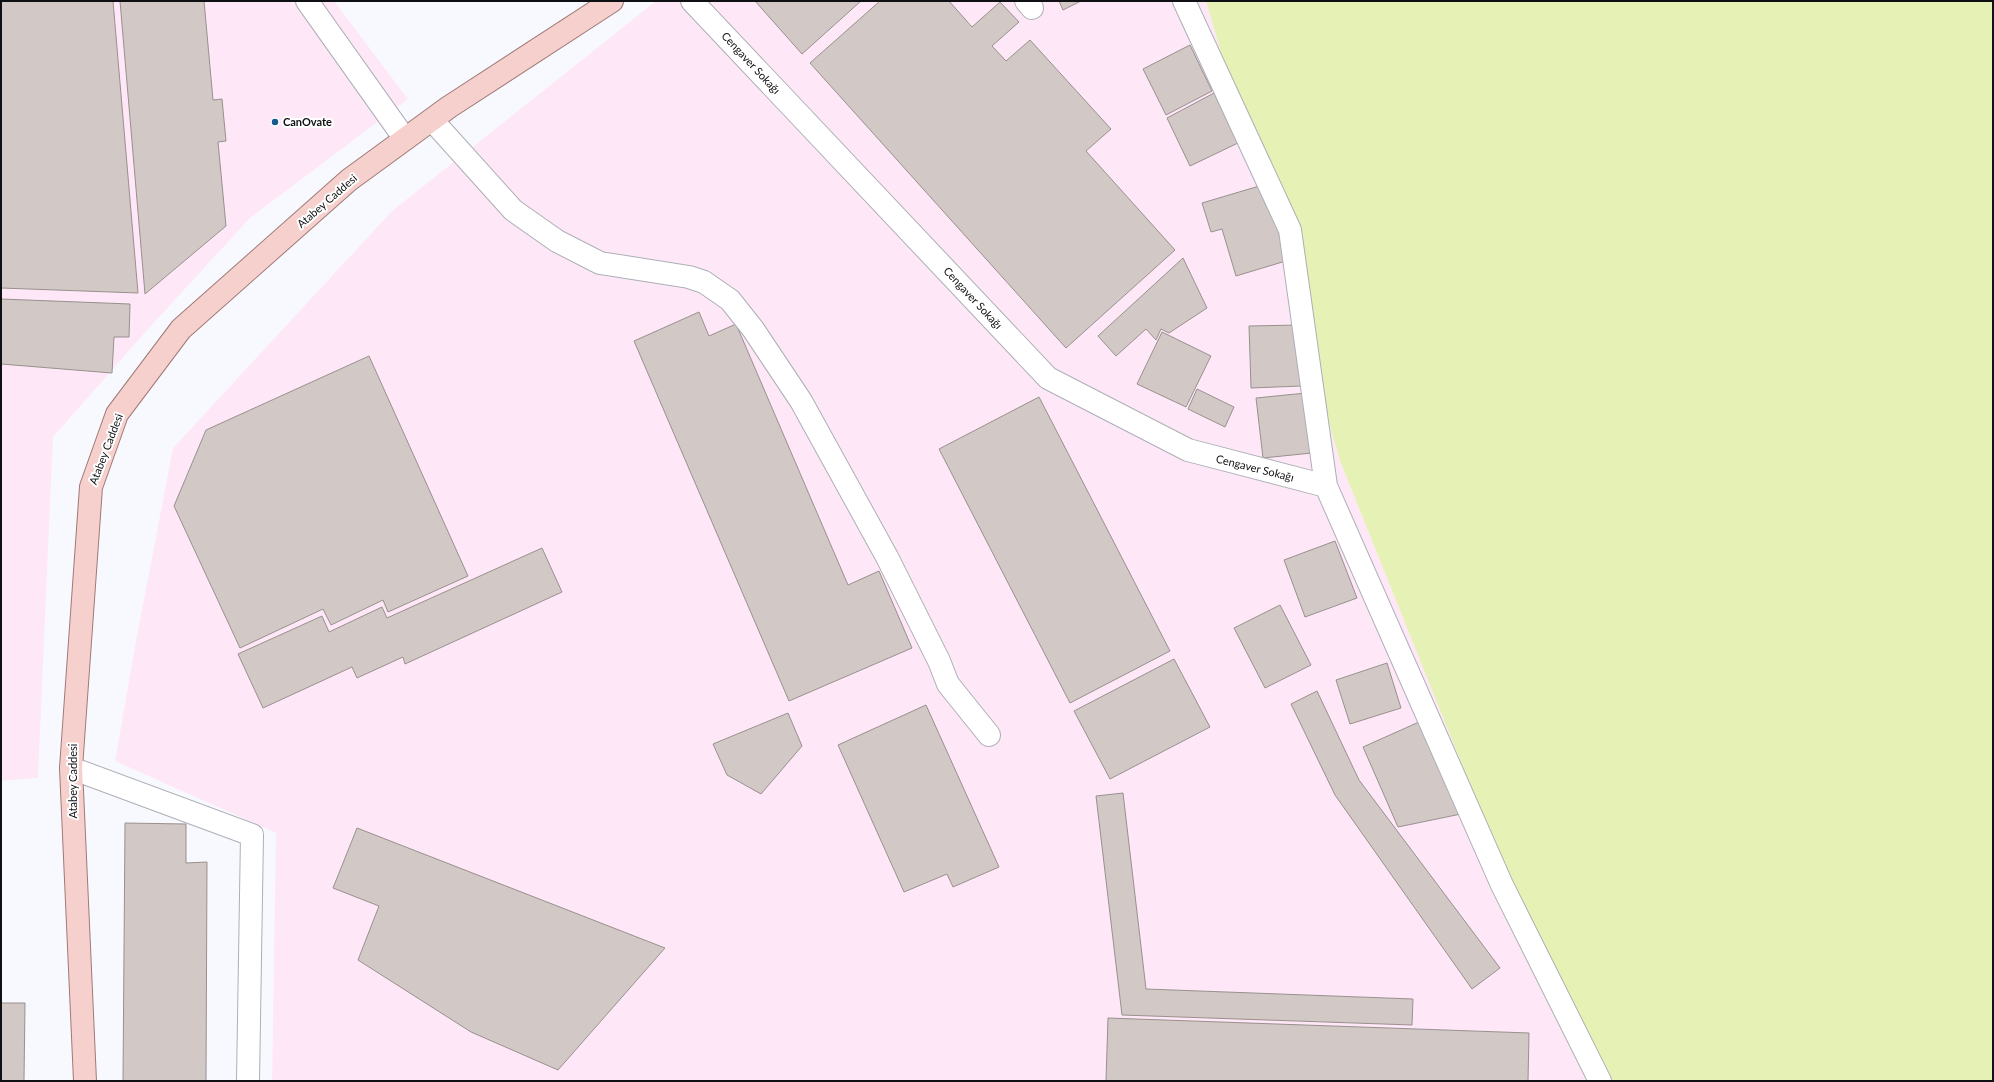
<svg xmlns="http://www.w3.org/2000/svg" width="1994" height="1082" viewBox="0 0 1994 1082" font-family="Lato,sans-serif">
<rect width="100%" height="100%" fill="#f8f9fe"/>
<path fill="#fee8f7" d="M1,1H334L408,99L250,218L150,327L53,437L38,778L1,781Z
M656,1H1206L1340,461L1589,1081H272L276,833L115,761L136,641L173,448L392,211Z"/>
<path fill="#e6f1b5" d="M1206,1H1993V1081H1589L1340,461Z"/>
<path fill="#d2c8c6" stroke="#99908e" d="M1,1H113L138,293L1,288Z
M120,1H204L213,100L222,99L226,141L218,142L226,226L145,294Z
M755,1H861L802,54Z
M880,1H949L972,27L1000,2L1019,22L992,46L1006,61L1030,40L1111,129L1086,151L1175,250L1066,348L810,63Z
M1059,1H1081L1063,10Z
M1190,45L1212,91L1166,115L1143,69Z
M1214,93L1238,143L1190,166L1167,118Z
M1266,184L1289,260L1236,276L1222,229L1211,232L1202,203Z
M1183,258L1207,308L1169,333L1161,329L1156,340L1146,329L1116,356L1098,336Z
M1,299L130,304L129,337H114L112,373L1,364Z
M699,312L709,336L736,324L848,585L879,571L912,648L789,701L634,341Z
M1300,325L1302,386L1251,388L1249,326Z
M1162,332L1211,356L1186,407L1137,384Z
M369,356L468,576L388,612L383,600L331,625L323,609L240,648L174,506L206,430Z
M1197,389L1234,407L1225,427L1188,409Z
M1306,393L1312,453L1263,458L1256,398Z
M1039,397L1170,651L1070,703L939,449Z
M1335,541L1357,598L1305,617L1284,560Z
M542,548L562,592L405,664L403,657L357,678L352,667L263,708L238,654L322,616L329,632L382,607L387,618Z
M1280,605L1311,665L1265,688L1234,628Z
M1174,659L1210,727L1110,779L1074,711Z
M1387,663L1401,708L1350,724L1336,680Z
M1317,691L1359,780L1500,968L1472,989L1335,795L1291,704Z
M926,705L999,867L953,887L947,874L904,892L838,745Z
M788,713L802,746L761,794L727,775L713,744Z
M1419,722L1461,814L1398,827L1363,747Z
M1123,793L1146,989L1413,999L1412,1025L1122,1015L1096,796Z
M125,823L186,824V863L207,862L206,1081H123Z
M357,828L665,948L558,1070L471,1032L358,960L379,906L333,888Z
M1,1003H25L24,1081H1Z
M1108,1018L1529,1033L1528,1081H1106Z"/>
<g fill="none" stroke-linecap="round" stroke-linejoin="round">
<g stroke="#adafb7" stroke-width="24">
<path id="minor" d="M307,1L405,139
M692,1L1048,378L1188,450L1326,486
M1026,1L1032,8
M1184,1L1290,230L1326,486L1502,885L1600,1081
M432,120L513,210L557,241L600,263L689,277L704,282L730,300L753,329L801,401L887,557L939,661L948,684L989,735
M71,768L252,835L248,1081"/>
</g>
<g stroke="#a07976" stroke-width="24">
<path id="major" d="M85,1081L71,768L91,487L117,414L181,329L349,180L449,107L612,1"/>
</g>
<use href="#minor" stroke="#fff" stroke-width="22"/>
<use href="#major" stroke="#f5d0cd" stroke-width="22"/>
</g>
<circle fill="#175b90" stroke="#fff" stroke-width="1.5" cx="275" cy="122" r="4"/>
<g text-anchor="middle" stroke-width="4" stroke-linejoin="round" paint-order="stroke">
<g font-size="11" fill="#0f1013" stroke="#fff">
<text transform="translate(751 63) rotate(47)" y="4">Cengaver Sokağı</text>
<text transform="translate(327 201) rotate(-41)" y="4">Atabey Caddesi</text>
<text transform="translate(973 298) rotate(47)" y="4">Cengaver Sokağı</text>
<text transform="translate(106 449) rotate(-69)" y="4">Atabey Caddesi</text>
<text transform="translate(1255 468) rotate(14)" y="4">Cengaver Sokağı</text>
<text transform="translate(73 781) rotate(-90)" y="4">Atabey Caddesi</text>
</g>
<g font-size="11" font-weight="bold" fill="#0f1013" stroke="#fff" text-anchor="start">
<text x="283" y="126">CanOvate</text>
</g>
</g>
<rect width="1994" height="1082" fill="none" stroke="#0f1013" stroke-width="4"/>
</svg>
